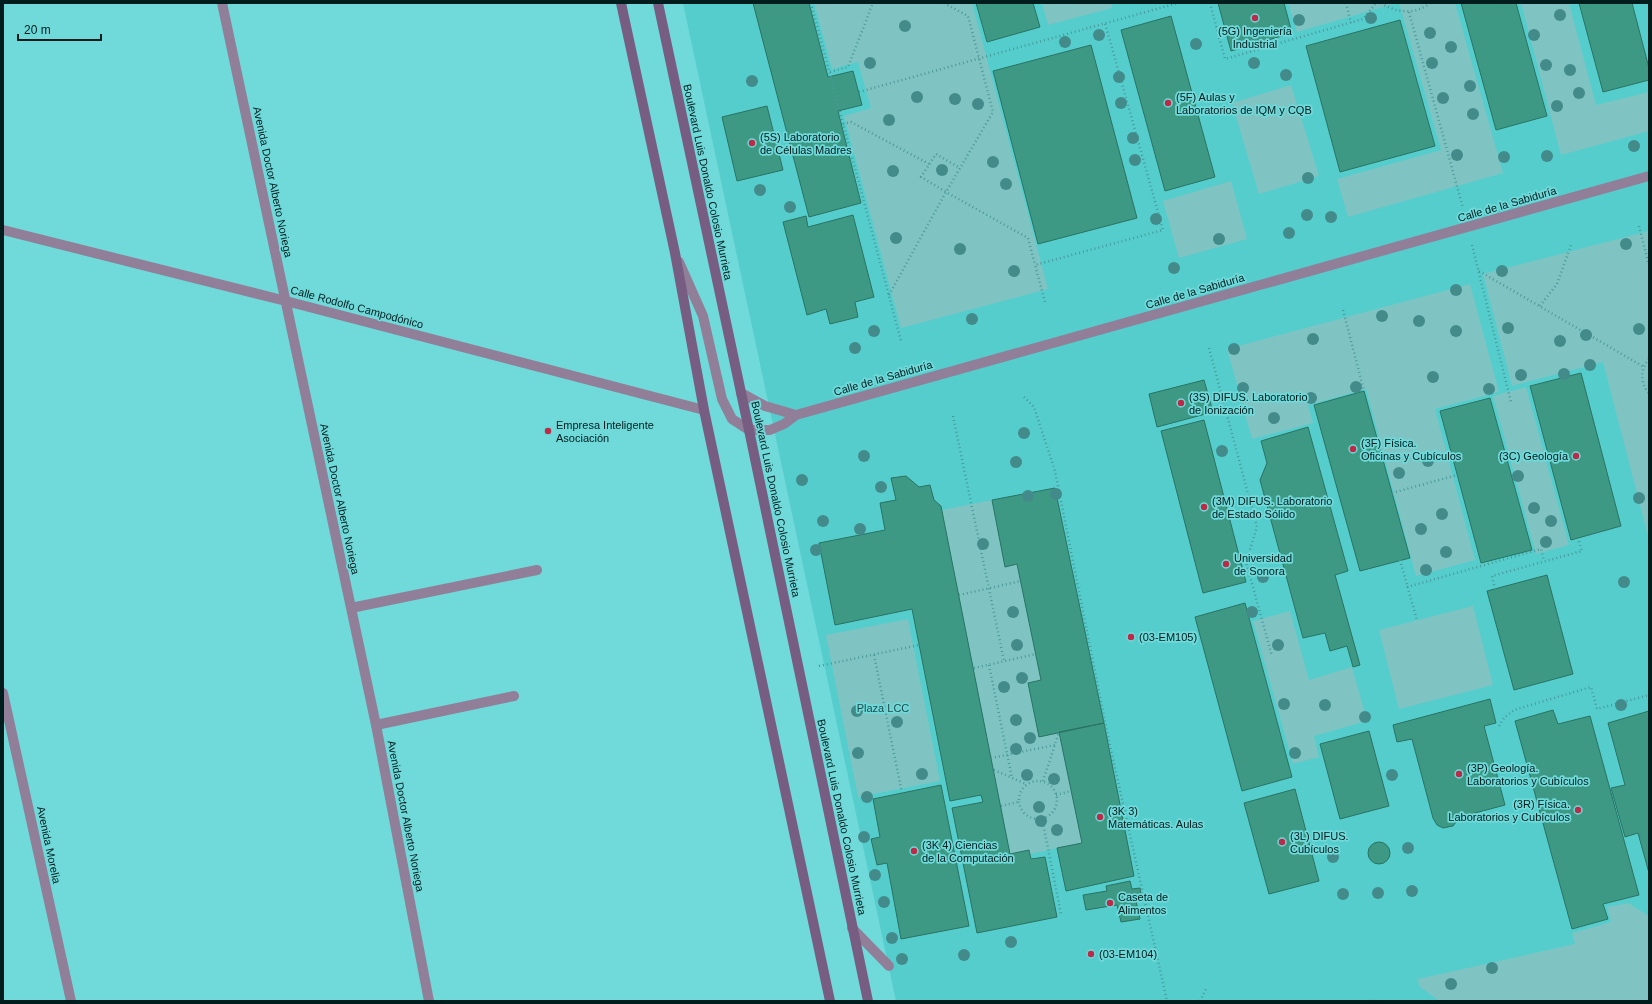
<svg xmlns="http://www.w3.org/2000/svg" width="1652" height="1004" viewBox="0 0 1652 1004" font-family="Helvetica,sans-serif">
<rect width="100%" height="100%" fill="#70d9d9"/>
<path fill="#55cdcd" d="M683,3H1649V1001H896Z"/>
<path fill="#7fc4c3" d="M814,3H972L1048,289L901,328L844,116L871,108L858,62L832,69Z
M1042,3H1111L1112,8L1048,25Z
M1288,3H1397L1297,32Z
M1399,3H1455L1503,173L1348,217L1337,179L1441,150Z
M1521,3H1569L1596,105L1649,92V131L1561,155Z
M1291,85L1319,176L1259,194L1232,103Z
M1231,181L1247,239L1179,258L1163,201Z
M1649,231V540L1603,362L1512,386L1483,274Z
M1470,284L1499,392L1435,409L1475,560L1416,576L1366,389L1308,405L1313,423L1252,439L1227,349Z
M1526,387L1569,545L1536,554L1493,396Z
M992,500L1005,566L1017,564L1041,680L1028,683L1039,737L1059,732L1082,843L1030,854L1029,850L1010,854L942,510Z
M1473,606L1493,685L1399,709L1379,630Z
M1290,611L1309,680L1352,667L1367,721L1314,736L1319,757L1293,764L1253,621Z
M908,619L940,781L858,797L826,635Z
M1628,903L1649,916V1001H1439L1419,986L1418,979L1575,944L1572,933L1611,922L1607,907Z"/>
<path fill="#3e9984" stroke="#297363" d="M753,3H809L828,77L853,71L862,105L838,111L861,203L809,217Z
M976,3H1033L1040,27L987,42Z
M1218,3H1284L1292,33L1231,51Z
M1461,3H1516L1547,116L1496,130Z
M1579,3H1632L1649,68V80L1603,92Z
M1171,16L1215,177L1165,191L1121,30Z
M1400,20L1435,146L1340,172L1306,46Z
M1091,45L1137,218L1038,244L993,71Z
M767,106L783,170L737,181L722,117Z
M853,215L874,297L855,302L858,317L830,324L826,309L807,315L783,222L806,216L808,227Z
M1581,373L1621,526L1571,540L1530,386Z
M1204,380L1213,412L1157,427L1149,394Z
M1364,391L1410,558L1360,571L1314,405Z
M1490,398L1532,550L1481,563L1440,411Z
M1204,420L1246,582L1203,593L1161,431Z
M1308,427L1348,571L1335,575L1360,665L1353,667L1347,646L1330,651L1325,633L1303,638L1260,480L1267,463L1261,441Z
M906,476L919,487L930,485L934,500L941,506L1010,854L1029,850L1031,859L1045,857L1057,917L977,933L952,808L983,802L981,795L950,801L912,609L835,625L819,543L885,530L880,503L896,500L891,478Z
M1055,488L1104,723L1039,737L1028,683L1041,680L1017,564L1005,567L992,500Z
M1547,575L1573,674L1514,690L1487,591Z
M1245,603L1292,777L1242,791L1195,617Z
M1490,699L1496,723L1484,726L1505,805L1460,817L1453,826L1443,828L1437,825L1433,818L1412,739L1397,742L1393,725Z
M1553,710L1558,724L1590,716L1639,895L1603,904L1608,919L1572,929L1515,721Z
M1649,711V873L1638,833L1625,837L1611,788L1625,785L1608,723Z
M1104,723L1134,876L1066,891L1057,848L1082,843L1059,732Z
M1369,731L1389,806L1340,819L1320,744Z
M941,785L969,926L901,939L887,863L877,865L871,839L880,837L873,799Z
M1295,789L1319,881L1269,894L1244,803Z
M1368 853a11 11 0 1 1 22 0a11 11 0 1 1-22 0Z
M1130,881L1132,889L1140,888L1142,900L1136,901L1140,919L1121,922L1117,905L1086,910L1083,895L1107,891L1106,886Z"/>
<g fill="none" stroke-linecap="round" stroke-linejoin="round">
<path stroke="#4a9999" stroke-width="2.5" stroke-dasharray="1 3" stroke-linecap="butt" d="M811,3L901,341
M944,3L968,16L993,112L946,192L921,177L936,154L960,168
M1210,3L1225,59L1363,19L1376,3
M1346,3L1351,23
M1381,3C1396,13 1416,15 1430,3
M1409,12L1463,208
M830,72L848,67L873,3
M859,92L1178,3
M843,124L851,122L929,164
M1639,226L1649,265
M1472,245L1511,402
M1479,271L1644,367
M889,295L946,192L1028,238L1035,265
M1045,302L1035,265L1163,230L1105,23
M1540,306L1557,284L1571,245
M1343,310L1364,391
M1209,348L1257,527L1246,562L1272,656
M1649,359C1640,368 1640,384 1649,393
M1024,397L1034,407L1055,471L1107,732L1167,1001
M953,416L1004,661
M1392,493L1457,475
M1400,560L1417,620
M1407,587L1541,549L1544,561
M1495,589L1492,576L1582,551L1578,538
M959,595L1021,581
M874,655L902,793
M989,665L1012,778
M819,666L919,645
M974,668L1036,654
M1499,726L1504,718L1514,710L1591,687L1597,709L1649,695
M991,758L1055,745
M994,770L1026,784
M1019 800a19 19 0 1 1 38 0a19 19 0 1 1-38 0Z
M1043,781L1059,732
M1056,795L1071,791
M1001,806L1018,802
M1042,818L1061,914
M1200,1001L1207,987
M1370,1001H1382"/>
<path stroke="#917f99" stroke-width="10" d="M679,262L703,316L722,399L732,419L749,430H770L784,424L796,415L1649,176
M741,393L765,406L796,415
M376,725L514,696
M852,928L889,966"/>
<path stroke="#917f99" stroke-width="10" d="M222,3L376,725L429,1001
M3,230L286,301L704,410
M351,608L537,570
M3,693L71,1001"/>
<path stroke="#785d83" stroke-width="10" d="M621,3L675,253L704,410L830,1001
M658,3L749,430L868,1001"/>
</g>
<g fill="#438b8b">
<circle cx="1560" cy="15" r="6"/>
<circle cx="1371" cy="18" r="6"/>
<circle cx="1299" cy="20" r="6"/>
<circle cx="905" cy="26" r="6"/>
<circle cx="1430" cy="33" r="6"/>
<circle cx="1099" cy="35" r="6"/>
<circle cx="1534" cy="35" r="6"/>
<circle cx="1065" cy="42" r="6"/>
<circle cx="1196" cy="44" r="6"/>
<circle cx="1451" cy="47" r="6"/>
<circle cx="870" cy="63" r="6"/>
<circle cx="1254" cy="63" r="6"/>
<circle cx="1432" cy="63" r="6"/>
<circle cx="1546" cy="65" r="6"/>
<circle cx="1570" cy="70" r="6"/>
<circle cx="1286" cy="75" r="6"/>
<circle cx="1119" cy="77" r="6"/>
<circle cx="752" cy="81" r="6"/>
<circle cx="1470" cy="86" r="6"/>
<circle cx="1579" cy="93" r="6"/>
<circle cx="917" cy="97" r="6"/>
<circle cx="1443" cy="98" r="6"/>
<circle cx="955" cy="99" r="6"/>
<circle cx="1121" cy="103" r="6"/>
<circle cx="978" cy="104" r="6"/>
<circle cx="1557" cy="106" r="6"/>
<circle cx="1473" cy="114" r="6"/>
<circle cx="889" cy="120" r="6"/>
<circle cx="1133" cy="138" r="6"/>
<circle cx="1634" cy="146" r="6"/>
<circle cx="1457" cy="155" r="6"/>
<circle cx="1547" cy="156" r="6"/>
<circle cx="1504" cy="157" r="6"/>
<circle cx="1135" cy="160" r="6"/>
<circle cx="993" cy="162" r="6"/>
<circle cx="942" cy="170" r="6"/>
<circle cx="893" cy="171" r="6"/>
<circle cx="1308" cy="178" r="6"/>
<circle cx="1006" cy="184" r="6"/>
<circle cx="760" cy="190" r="6"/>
<circle cx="790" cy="207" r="6"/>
<circle cx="1307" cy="215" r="6"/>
<circle cx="1331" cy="217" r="6"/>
<circle cx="1156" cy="219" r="6"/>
<circle cx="1289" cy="233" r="6"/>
<circle cx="896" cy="238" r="6"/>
<circle cx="1219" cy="239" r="6"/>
<circle cx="1626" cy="244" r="6"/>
<circle cx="960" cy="249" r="6"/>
<circle cx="1174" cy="268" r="6"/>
<circle cx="1014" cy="271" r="6"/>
<circle cx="1502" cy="271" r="6"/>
<circle cx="1456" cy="290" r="6"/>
<circle cx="1382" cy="316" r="6"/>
<circle cx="972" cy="319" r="6"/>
<circle cx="1419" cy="321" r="6"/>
<circle cx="1508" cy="328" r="6"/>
<circle cx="1639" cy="329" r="6"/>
<circle cx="874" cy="331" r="6"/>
<circle cx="1456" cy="331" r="6"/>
<circle cx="1586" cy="335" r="6"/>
<circle cx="1313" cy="339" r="6"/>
<circle cx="1560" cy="341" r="6"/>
<circle cx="855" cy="348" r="6"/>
<circle cx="1234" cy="349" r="6"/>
<circle cx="1590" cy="365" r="6"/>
<circle cx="1564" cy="374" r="6"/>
<circle cx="1521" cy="375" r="6"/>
<circle cx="1433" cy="377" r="6"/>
<circle cx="1356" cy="387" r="6"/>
<circle cx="1243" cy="388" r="6"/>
<circle cx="1489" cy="389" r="6"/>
<circle cx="1311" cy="398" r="6"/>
<circle cx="1274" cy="418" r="6"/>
<circle cx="1024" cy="433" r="6"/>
<circle cx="1222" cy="451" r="6"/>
<circle cx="864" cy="456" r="6"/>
<circle cx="1428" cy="461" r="6"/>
<circle cx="1016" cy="462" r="6"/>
<circle cx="1399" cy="473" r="6"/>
<circle cx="1518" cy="476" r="6"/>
<circle cx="802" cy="480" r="6"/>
<circle cx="881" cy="487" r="6"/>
<circle cx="1056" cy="494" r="6"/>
<circle cx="1028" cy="496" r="6"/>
<circle cx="1639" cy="498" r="6"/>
<circle cx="1534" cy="508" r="6"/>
<circle cx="1442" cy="514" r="6"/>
<circle cx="823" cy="521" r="6"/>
<circle cx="1551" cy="521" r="6"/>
<circle cx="860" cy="529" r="6"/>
<circle cx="1421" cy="529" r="6"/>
<circle cx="1546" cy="542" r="6"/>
<circle cx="983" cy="544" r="6"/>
<circle cx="816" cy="550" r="6"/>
<circle cx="1446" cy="552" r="6"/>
<circle cx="1426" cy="570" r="6"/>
<circle cx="1263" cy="577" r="6"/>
<circle cx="1624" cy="582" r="6"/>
<circle cx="1013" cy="612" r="6"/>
<circle cx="1252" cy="612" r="6"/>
<circle cx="1017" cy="645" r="6"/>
<circle cx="1278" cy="645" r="6"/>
<circle cx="1022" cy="678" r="6"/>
<circle cx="1004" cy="687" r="6"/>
<circle cx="1284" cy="704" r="6"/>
<circle cx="1325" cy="705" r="6"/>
<circle cx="1621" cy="705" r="6"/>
<circle cx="857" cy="711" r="6"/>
<circle cx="1365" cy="717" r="6"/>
<circle cx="1016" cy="720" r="6"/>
<circle cx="897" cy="722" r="6"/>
<circle cx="1030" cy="738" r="6"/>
<circle cx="1016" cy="749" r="6"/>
<circle cx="858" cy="753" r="6"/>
<circle cx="1295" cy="753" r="6"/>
<circle cx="922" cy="774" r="6"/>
<circle cx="1027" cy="775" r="6"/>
<circle cx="1392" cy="775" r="6"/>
<circle cx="1054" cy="779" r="6"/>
<circle cx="867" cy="797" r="6"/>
<circle cx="1039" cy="807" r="6"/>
<circle cx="1041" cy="821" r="6"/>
<circle cx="1057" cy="830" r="6"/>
<circle cx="864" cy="837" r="6"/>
<circle cx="1408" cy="848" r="6"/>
<circle cx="1333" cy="857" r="6"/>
<circle cx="875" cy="875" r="6"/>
<circle cx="1412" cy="891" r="6"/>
<circle cx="1378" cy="893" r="6"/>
<circle cx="1343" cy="894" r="6"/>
<circle cx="884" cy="902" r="6"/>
<circle cx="892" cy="938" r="6"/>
<circle cx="1011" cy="942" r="6"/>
<circle cx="964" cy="955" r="6"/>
<circle cx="902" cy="959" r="6"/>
<circle cx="1492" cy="968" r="6"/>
<circle cx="1451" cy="984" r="6"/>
</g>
<g fill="#bb2a47" stroke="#70d9d9" stroke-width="1.5">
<circle cx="1255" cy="18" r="4"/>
<circle cx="1168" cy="103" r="4"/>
<circle cx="752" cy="143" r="4"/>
<circle cx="1181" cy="403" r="4"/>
<circle cx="548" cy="431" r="4"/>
<circle cx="1353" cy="449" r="4"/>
<circle cx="1576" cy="456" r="4"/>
<circle cx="1204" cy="507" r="4"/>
<circle cx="1226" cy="564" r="4"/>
<circle cx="1131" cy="637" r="4"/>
<circle cx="1459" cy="774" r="4"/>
<circle cx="1578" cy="810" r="4"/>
<circle cx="1100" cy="817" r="4"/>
<circle cx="1282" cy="842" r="4"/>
<circle cx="914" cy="851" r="4"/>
<circle cx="1110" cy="903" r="4"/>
<circle cx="1091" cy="954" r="4"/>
</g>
<g text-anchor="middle" stroke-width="3.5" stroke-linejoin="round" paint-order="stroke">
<g font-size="11" fill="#001d1e" stroke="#70d9d9" text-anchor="start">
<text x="1255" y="35" text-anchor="middle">(5G) Ingeniería<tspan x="1255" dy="13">Industrial</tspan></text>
<text x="1176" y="101">(5F) Aulas y<tspan x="1176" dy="13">Laboratorios de IQM y CQB</tspan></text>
<text x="760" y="141">(5S) Laboratorio<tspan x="760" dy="13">de Células Madres</tspan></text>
<text x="1189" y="401">(3S) DIFUS. Laboratorio<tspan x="1189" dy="13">de Ionización</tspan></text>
<text x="556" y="429">Empresa Inteligente<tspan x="556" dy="13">Asociación</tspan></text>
<text x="1361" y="447">(3F) Física.<tspan x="1361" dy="13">Oficinas y Cubículos</tspan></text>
<text x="1568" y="460" text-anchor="end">(3C) Geología</text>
<text x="1212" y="505">(3M) DIFUS. Laboratorio<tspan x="1212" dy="13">de Estado Sólido</tspan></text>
<text x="1234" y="562">Universidad<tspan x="1234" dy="13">de Sonora</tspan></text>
<text x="1139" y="641">(03-EM105)</text>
<text x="1467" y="772">(3P) Geología.<tspan x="1467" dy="13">Laboratorios y Cubículos</tspan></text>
<text x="1570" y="808" text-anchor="end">(3R) Física.<tspan x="1570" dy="13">Laboratorios y Cubículos</tspan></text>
<text x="1108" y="815">(3K 3)<tspan x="1108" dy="13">Matemáticas. Aulas</tspan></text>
<text x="1290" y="840">(3L) DIFUS.<tspan x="1290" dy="13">Cubículos</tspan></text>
<text x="922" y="849">(3K 4) Ciencias<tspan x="922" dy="13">de la Computación</tspan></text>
<text x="1118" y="901">Caseta de<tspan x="1118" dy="13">Alimentos</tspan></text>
<text x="1099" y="958">(03-EM104)</text>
</g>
<g font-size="11" fill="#001d1e" stroke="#70d9d9">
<text transform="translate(273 182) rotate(78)" y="4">Avenida Doctor Alberto Noriega</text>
<text transform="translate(708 182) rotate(78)" y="4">Boulevard Luis Donaldo Colosio Murrieta</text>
<text transform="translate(1507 204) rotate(-16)" y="4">Calle de la Sabiduría</text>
<text transform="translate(1195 291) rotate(-16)" y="4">Calle de la Sabiduría</text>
<text transform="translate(357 307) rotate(15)" y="4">Calle Rodolfo Campodónico</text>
<text transform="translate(883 378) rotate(-16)" y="4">Calle de la Sabiduría</text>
<text transform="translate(340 499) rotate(78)" y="4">Avenida Doctor Alberto Noriega</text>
<text transform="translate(776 499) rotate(78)" y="4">Boulevard Luis Donaldo Colosio Murrieta</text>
<text transform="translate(406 816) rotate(79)" y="4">Avenida Doctor Alberto Noriega</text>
<text transform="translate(842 817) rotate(78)" y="4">Boulevard Luis Donaldo Colosio Murrieta</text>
<text transform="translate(49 845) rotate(78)" y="4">Avenida Morelia</text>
</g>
<g font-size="11" fill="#1e4b4b" stroke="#70d9d9">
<text x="883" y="712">Plaza LCC</text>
</g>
</g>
<rect width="1652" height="1004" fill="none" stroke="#001d1e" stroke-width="8"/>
<path d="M18 34v6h83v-6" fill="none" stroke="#001d1e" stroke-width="2"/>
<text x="24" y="34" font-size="12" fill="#001d1e" stroke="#70d9d9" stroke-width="3" paint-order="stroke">20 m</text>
</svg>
